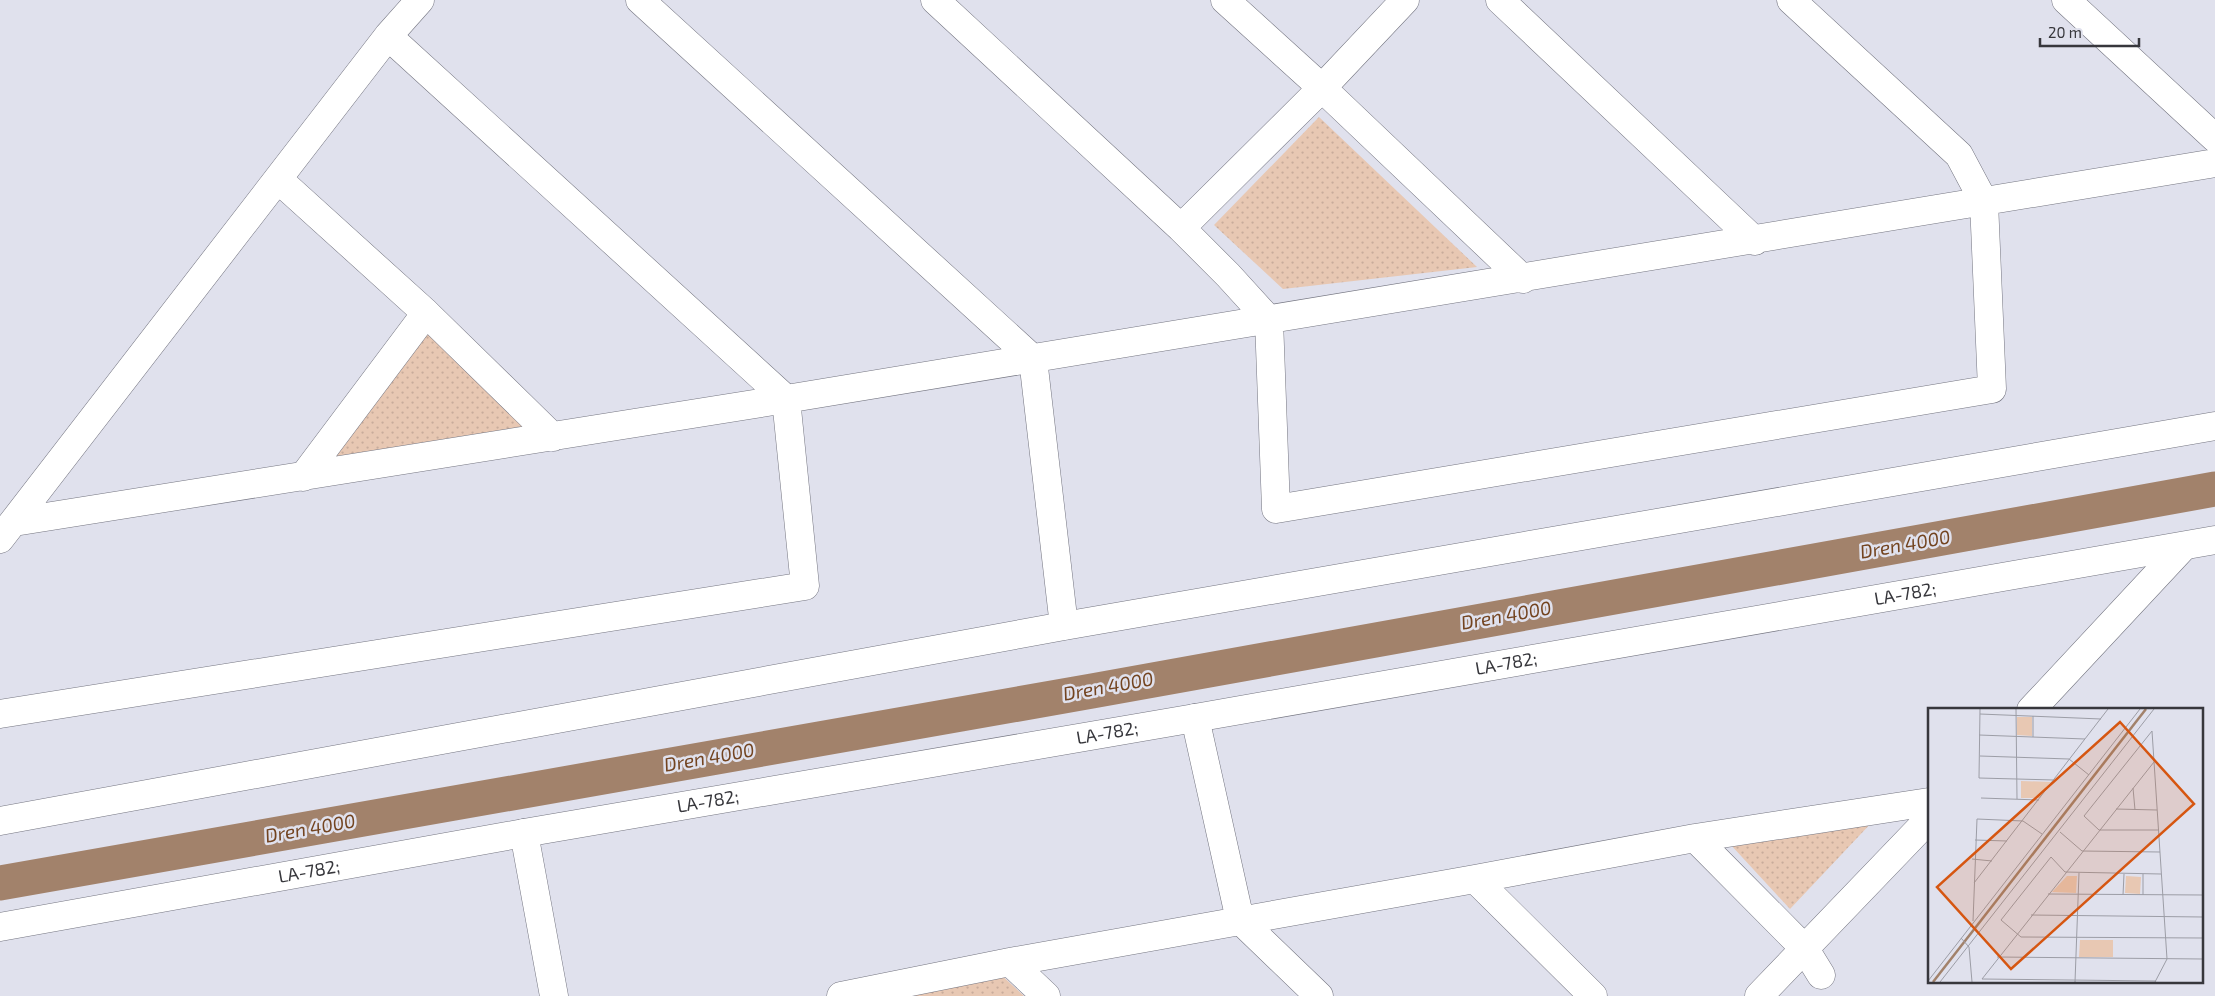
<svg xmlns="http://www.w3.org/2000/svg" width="2215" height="996" viewBox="0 0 2215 996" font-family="'Exo 2',sans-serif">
<defs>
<pattern id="park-dots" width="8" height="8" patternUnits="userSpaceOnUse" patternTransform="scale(1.25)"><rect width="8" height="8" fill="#e8c8b3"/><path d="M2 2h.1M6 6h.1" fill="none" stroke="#c8ac9b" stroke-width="1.8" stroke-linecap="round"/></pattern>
</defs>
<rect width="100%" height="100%" fill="#e0e1ed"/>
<path fill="url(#park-dots)" d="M1319,117L1477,267L1283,289L1214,225Z
M427,328L529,427L334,459Z
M1875,819L1790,909L1730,844Z
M996,970L1024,996H888Z"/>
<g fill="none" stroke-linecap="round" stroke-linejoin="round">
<path stroke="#a2826b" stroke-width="35" d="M0,883L1092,691L2215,489"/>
<g stroke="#747580" stroke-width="29">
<path id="street" d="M640,0L1033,359L1064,626
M935,0L1181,228L1228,275L1269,320L1276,509L1992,389L1984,202L1959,155L1791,0
M1225,0L1322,88L1523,279
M1500,0L1755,241
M2066,0L2215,138
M279,180L426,313L553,437
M1181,228L1322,88L1405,0
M303,477L426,313
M14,522L786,399L2215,163
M0,539L388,36L420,0
M2031,710L2183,547
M0,714L805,586L786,399L388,36
M1195,718L1240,920L1319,996
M0,821L1064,626L2215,426
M524,833L554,996
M1695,838L1805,949L1821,975
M1475,879L1593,996
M1010,962L1046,996
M841,996L1010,962L1475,879L1695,838L1929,802
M1759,996L1929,819"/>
</g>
<g stroke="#747580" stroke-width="29">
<g id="secondary">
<path id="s1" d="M0,927L524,833L1195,718L2215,540"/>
</g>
</g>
<use href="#street" stroke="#fff" stroke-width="28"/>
<use href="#secondary" stroke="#fff" stroke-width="28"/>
</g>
<g text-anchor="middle" stroke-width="5" stroke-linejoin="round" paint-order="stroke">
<g font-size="18" fill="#37373c" stroke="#e0e1ed">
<text dy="6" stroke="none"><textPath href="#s1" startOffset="1934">LA-782;</textPath></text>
<text dy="6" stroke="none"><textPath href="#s1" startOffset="1529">LA-782;</textPath></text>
<text dy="6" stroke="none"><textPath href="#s1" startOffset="1124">LA-782;</textPath></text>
<text dy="6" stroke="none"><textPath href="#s1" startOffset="719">LA-782;</textPath></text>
<text dy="6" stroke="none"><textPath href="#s1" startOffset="314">LA-782;</textPath></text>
</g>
<g font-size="19" font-style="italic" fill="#734420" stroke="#e0e1ed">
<text transform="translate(1905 544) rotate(-10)" y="7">Dren 4000</text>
<text transform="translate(1506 615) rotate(-10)" y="7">Dren 4000</text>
<text transform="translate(1108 686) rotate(-10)" y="7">Dren 4000</text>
<text transform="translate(709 757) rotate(-10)" y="7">Dren 4000</text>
<text transform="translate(310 828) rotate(-10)" y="7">Dren 4000</text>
</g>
</g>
<g transform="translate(1928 708)">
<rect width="275" height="275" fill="#e0e1ed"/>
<path d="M89,9H104V28L89,27ZM93,73L123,74L112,90H93ZM139,168H149L148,185L124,184ZM198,168L213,169L212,186L197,185ZM152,232H185V249H151Z" fill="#e8c8b3"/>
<path fill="none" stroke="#a2826b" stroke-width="2.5" d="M5,274L218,1"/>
<path fill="none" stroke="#9c9da6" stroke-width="1" d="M52,1L51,70L126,72M88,1L89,91M52,6L173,11M105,8V29M224,23L239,251M224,23L156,108L171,122H231M51,27L157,31M52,48L141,51L161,67M226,54L54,271L228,273M205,80L207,102M53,90L111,92M188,101L229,102M132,124L154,143L232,144M47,132L79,133M44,151L64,153M233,166L137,164L123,149L73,212L93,229L275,230M46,175L180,1M120,186L275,187M195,187L196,166M215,187V166M103,207L275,209M45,213L49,111L95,113L114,126M33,230L41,239L44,274M69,249L275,251M0,273L212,1M12,274L226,1M147,274L151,165M227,274L239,251"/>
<path fill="#d65611" fill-opacity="0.15" stroke="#d65611" stroke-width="2.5" d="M192,14L266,96L83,261L9,179Z"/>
<rect width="275" height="275" fill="none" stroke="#37373c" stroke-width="2.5"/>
</g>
<path d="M2040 38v8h99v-8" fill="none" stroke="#37373c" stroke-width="2.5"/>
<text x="2048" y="38" font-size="15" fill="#37373c" stroke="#e0e1ed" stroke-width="4" paint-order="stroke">20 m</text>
</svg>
